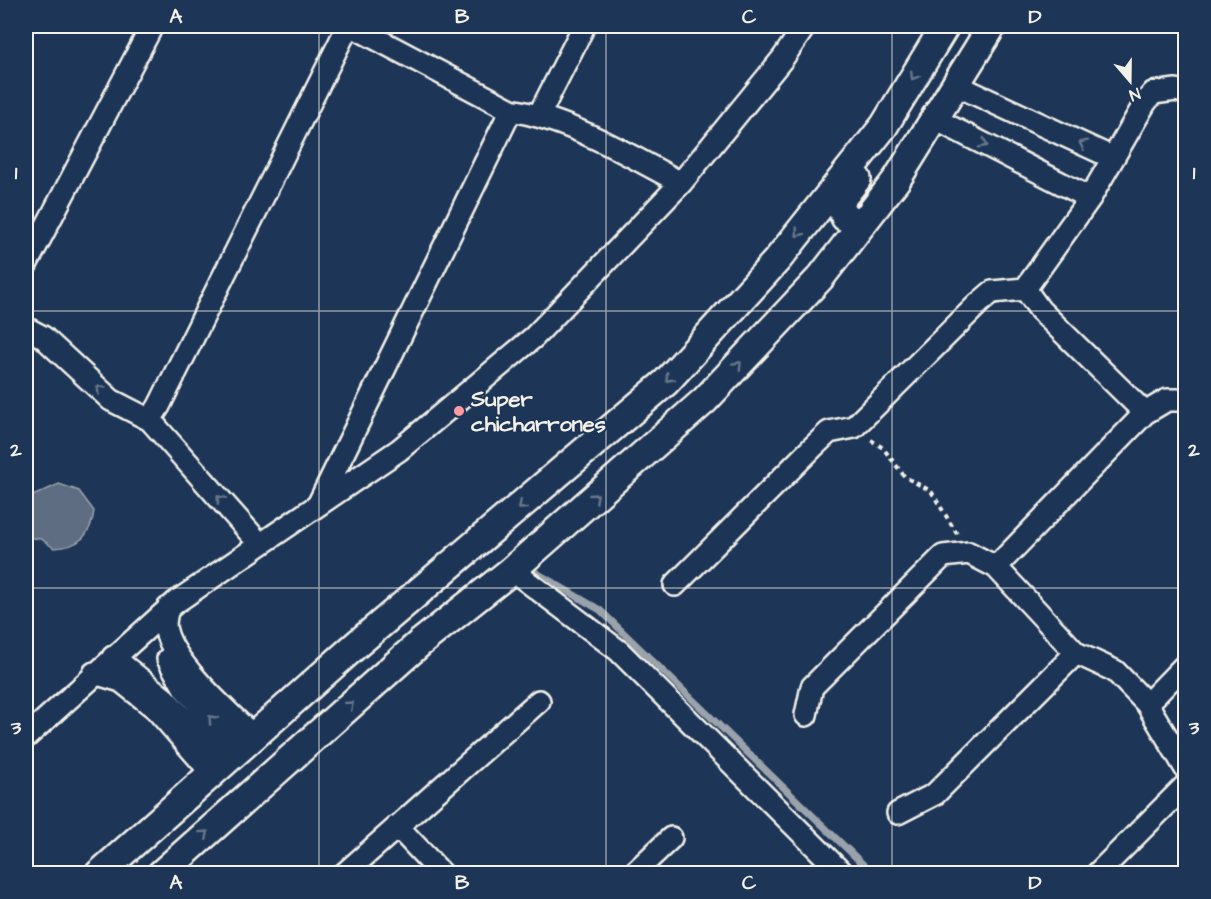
<svg xmlns="http://www.w3.org/2000/svg" width="1211" height="899" viewBox="0 0 1211 899" font-family="'Architects Daughter',sans-serif">
<rect width="100%" height="100%" fill="#1d3557"/>
<filter id="ink" filterUnits="userSpaceOnUse"><feTurbulence type="fractalNoise" baseFrequency=".0167" numOctaves="2"/><feDisplacementMap in="SourceGraphic" scale="12" xChannelSelector="R" yChannelSelector="G"/><feConvolveMatrix kernelMatrix="1 2 1 2 8 2 1 2 1" color-interpolation-filters="sRGB"/></filter>
<g filter="url(#ink)">
<path fill="#5e6d82" stroke="#9aa2ab" stroke-width="1.5" d="M59,484L79,491L94,511C91,536 79,547 54,548L41,539L26,537V499Z"/>
<g fill="none" stroke-linecap="round" stroke-linejoin="round">
<path stroke="#9aa2ab" stroke-width="7" d="M530,569L600,610L873,874"/>
<g stroke="#f4f1e8" stroke-width="26">
<path id="minor" d="M352,26L511,110C570,120 628,154 681,183
M956,85L1113,158
M539,115L584,26
M935,119L1090,198
M26,265L152,26
M1025,289L1040,310L1145,413
M26,328L43,337L111,400L150,420L259,543
M150,420L159,406L348,26
M319,503L511,110
M996,567L1145,413L1167,400H1186
M512,570L619,651L843,874
M675,585L814,446L829,432L854,427L978,304L992,292L1025,289L1090,198L1145,103L1153,93L1176,90L1186,93
M168,608C166,615 164,624 166,631C174,664 227,711 252,735
M113,657L165,699L224,762
M168,659L185,689L238,748
M94,673L121,681L155,708L211,772
M1147,704L1186,664
M806,715L812,687L943,556L969,553L996,567L1076,653L1115,671L1147,704L1186,769
M26,737L176,602L399,450L534,337L681,183L783,58L805,26
M898,813L935,794L1076,653
M397,826L442,874
M344,874L539,701
M633,874L671,838
M1097,874L1186,785"/>
</g>
<g stroke="#f4f1e8" stroke-width="32">
<path id="tertiary" d="M857,179L839,202L845,217L863,223
M99,874L356,645L666,382L778,259L884,126L945,26
M161,874L420,643L512,570L705,400L821,277L897,179L992,26"/>
</g>
<path stroke="#f4f1e8" stroke-width="4" stroke-dasharray="4.5 4.5" stroke-linecap="butt" d="M871,440L883,448L905,477L931,491L957,534"/>
<use href="#minor" stroke="#1d3557" stroke-width="21"/>
<use href="#tertiary" stroke="#1d3557" stroke-width="27"/>
</g>
<defs><path id="oneway-chevron" d="M-2-3.5L2.5 0L-2 3.5" fill="none" stroke-width="1.6" stroke-linecap="round" stroke-linejoin="round" transform="scale(1.5)"/></defs>
<g stroke="#68778a">
<use href="#oneway-chevron" transform="translate(914 76) rotate(122)"/>
<use href="#oneway-chevron" transform="translate(984 144) rotate(27)"/>
<use href="#oneway-chevron" transform="translate(1083 144) rotate(-154)"/>
<use href="#oneway-chevron" transform="translate(799 233) rotate(128)"/>
<use href="#oneway-chevron" transform="translate(738 365) rotate(-47)"/>
<use href="#oneway-chevron" transform="translate(669 378) rotate(134)"/>
<use href="#oneway-chevron" transform="translate(100 389) rotate(-137)"/>
<use href="#oneway-chevron" transform="translate(595 497) rotate(-41)"/>
<use href="#oneway-chevron" transform="translate(220 499) rotate(-131)"/>
<use href="#oneway-chevron" transform="translate(522 506) rotate(139)"/>
<use href="#oneway-chevron" transform="translate(350 705) rotate(-41)"/>
<use href="#oneway-chevron" transform="translate(212 719) rotate(-132)"/>
<use href="#oneway-chevron" transform="translate(205 834) rotate(-42)"/>
</g>
</g>
<path fill="none" stroke="#f4f1e8" stroke-width="1.5" stroke-opacity="0.55" d="M319,26V874M606,26V874M892,26V874M26,311H1186M26,588H1186"/>
<circle fill="#ff9aa2" stroke="#1d3557" stroke-width="2" cx="459" cy="411" r="6"/>
<g text-anchor="middle" stroke-width="4.5" stroke-linejoin="round" paint-order="stroke">
<g font-size="22" font-weight="bold" fill="#f4f1e8" stroke="#1d3557" text-anchor="start">
<text x="471" y="406">Super<tspan x="471" dy="25">chicharrones</tspan></text>
</g>
</g>
<rect width="1211" height="899" fill="none" stroke="#1d3557" stroke-width="66"/>
<g transform="translate(1130 81) rotate(160)" stroke="#1d3557" stroke-width="4.5" paint-order="stroke">
<path d="M0-4.5L10 22L0 15L-10 22Z" fill="#f4f1e8"/>
<text y="-9" font-size="16" font-weight="bold" text-anchor="middle" fill="#f4f1e8">N</text>
</g>
<rect x="33" y="33" width="1145" height="833" fill="none" stroke="#f4f1e8" stroke-width="2"/>
<g font-size="20" text-anchor="middle" font-weight="bold" fill="#f4f1e8">
<text x="176" y="23">A</text>
<text x="462" y="23">B</text>
<text x="749" y="23">C</text>
<text x="1035" y="23">D</text>
<text x="16" y="179">1</text>
<text x="1194" y="179">1</text>
<text x="16" y="456">2</text>
<text x="1194" y="456">2</text>
<text x="16" y="734">3</text>
<text x="1194" y="734">3</text>
<text x="176" y="889">A</text>
<text x="462" y="889">B</text>
<text x="749" y="889">C</text>
<text x="1035" y="889">D</text>
</g>
</svg>
